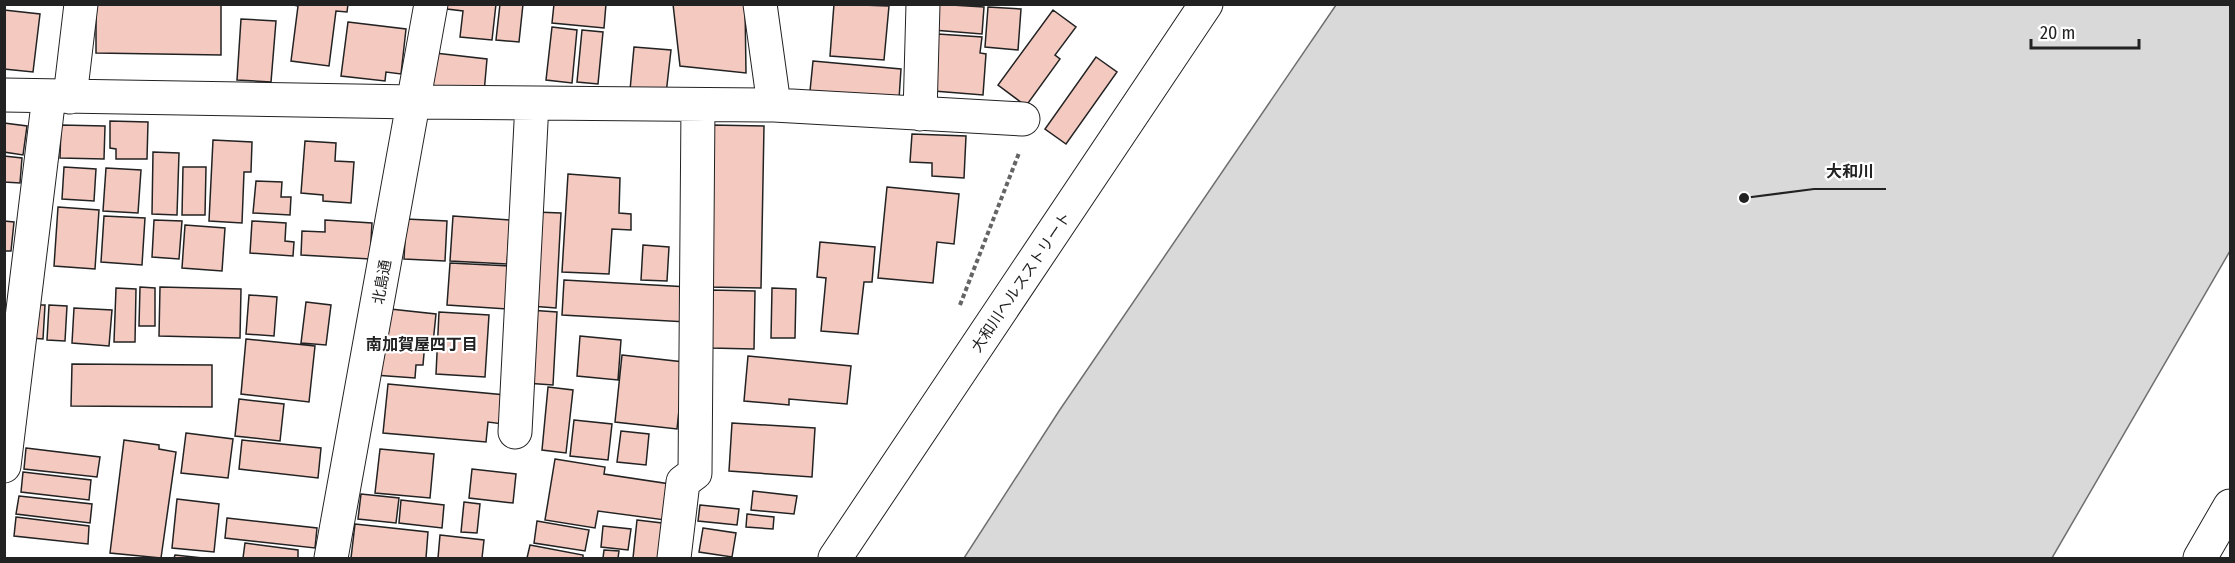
<svg xmlns="http://www.w3.org/2000/svg" width="2235" height="563" viewBox="0 0 2235 563" font-family="'Fira Sans Condensed','Noto Sans JP',sans-serif">
<rect width="100%" height="100%" fill="#fff"/>
<path fill="#d9d9d9" stroke="#6f6f6f" stroke-width="1.5" d="M1336,5H2230V251L2052,558H964L1059,411Z"/>
<path fill="#f3c9c0" stroke="#222" stroke-width="1.5" d="M96,4H221V55L96,53Z
M348,4L347,12L336,11L329,66L291,61L298,6L289,4Z
M447,4H496L492,40L460,37L463,11L447,9Z
M500,4H523L519,42L496,40Z
M554,4H606L604,28L552,23Z
M673,4H745L746,73L680,66Z
M834,4L889,6L884,60L830,56Z
M935,4L984,7L982,34L933,30Z
M988,7L1021,9L1018,50L985,47Z
M4,10L40,14L33,72L4,69Z
M1053,10L1076,27L1055,55L1060,59L1026,106L998,85Z
M241,19L276,21L271,82L237,80Z
M348,22L406,29L401,74L386,72L385,81L341,76Z
M552,27L577,30L572,83L546,80Z
M582,30L603,32L598,84L577,82Z
M938,34L982,37L980,53L986,54L983,95L934,91Z
M634,47L671,50L666,94L630,90Z
M435,53L487,59L484,93L432,87Z
M1096,57L1117,72L1066,144L1045,129Z
M813,61L901,69L899,99L810,91Z
M110,121L148,122L147,159H116V149L110,148Z
M4,123L27,126L23,155L4,152Z
M61,125L105,126L104,159L60,158Z
M711,125L764,126L761,288L707,287Z
M912,134L966,136L964,178L932,176V163L910,162Z
M213,140L252,142L251,172H244L242,223L209,221Z
M305,141L336,143L335,161L354,162L351,203L323,201V195L301,193Z
M153,152L179,153L177,215L152,214Z
M4,156L22,158L20,183L4,182Z
M64,167L96,169L94,201L62,199Z
M183,167H206L205,215H182Z
M106,168L141,170L138,213L103,211Z
M568,174L620,178L619,213L631,214V230L612,229L609,274L562,272Z
M256,181L282,182L281,197H291L290,215L253,213Z
M887,187L959,194L954,244L937,242L933,283L878,278Z
M58,207L99,210L95,269L54,266Z
M535,212L561,213L556,308L530,306Z
M104,216L145,218L142,265L101,262Z
M453,216L510,220L507,264L450,261Z
M406,219L447,221L445,261L404,259Z
M154,220L182,221L179,259L152,257Z
M325,220L372,223L370,259L301,255L302,231L325,232Z
M4,221L14,222L11,251H4Z
M252,221L286,223L285,241L294,242L293,256L250,253Z
M185,225L225,228L222,271L182,268Z
M820,242L875,247L872,282H864L858,334L821,331L826,278L817,277Z
M643,245L669,247L667,281L641,280Z
M450,263L510,266L507,309L447,305Z
M564,280L689,287L687,322L562,315Z
M140,287L155,288V326H139Z
M160,287L241,289L240,338L159,336Z
M116,288L136,289L135,342H114Z
M772,288L796,289L795,338H771Z
M711,290L755,291L754,349L710,348Z
M249,295L277,297L274,336L246,334Z
M306,302L331,305L326,345L301,343Z
M34,305H45L43,339L31,338Z
M49,305L67,306L65,341L47,340Z
M74,308L112,310L109,346L72,343Z
M381,308L436,314L433,343L425,342L423,365H416L415,378L374,375Z
M529,310L557,312L553,385L525,383Z
M439,312L489,315L485,377L436,374Z
M580,336L621,340L618,380L577,376Z
M246,339L315,346L309,402L241,394Z
M622,355L684,362L677,429L615,422Z
M748,356L851,366L847,404L789,399V405L744,401Z
M72,364L212,365V407L71,406Z
M388,384L506,395L503,424L488,422L486,442L383,433Z
M548,387L573,390L566,453L542,450Z
M239,399L284,404L280,441L235,436Z
M574,420L612,424L608,460L570,456Z
M732,423L815,428L812,477L729,471Z
M621,431L649,434L646,465L617,462Z
M186,433L233,439L228,478L181,473Z
M124,440L159,445V449L176,452L161,558L110,553Z
M242,440L321,448L318,478L239,469Z
M26,448L100,457L97,477L24,469Z
M380,449L434,454L430,498L375,493Z
M555,459L605,467L604,474L670,484L665,520L598,511L595,528L545,520Z
M472,469L516,474L513,503L469,498Z
M23,472L91,480L89,500L21,492Z
M753,491L797,496L794,514L751,510Z
M361,494L399,498L396,523L358,519Z
M19,496L92,504L90,523L16,514Z
M177,499L219,504L214,552L172,548Z
M401,500L444,505L442,528L399,523Z
M464,502L480,504L477,533L461,532Z
M700,505L739,509L737,525L698,521Z
M747,514L774,517L773,529L746,527Z
M16,517L89,526L88,544L14,536Z
M227,518L317,528L315,548L225,538Z
M637,520L662,523L658,558H633Z
M537,521L589,530L585,551L534,543Z
M355,524L428,532L426,558H351Z
M603,526L631,529L628,550L601,547Z
M703,528L736,533L732,557L699,552Z
M440,535L484,540L482,558H438Z
M245,543L298,550V558H243Z
M530,545L583,555V558H527Z
M604,550L619,551L618,558H603Z
M175,555L203,558H174Z"/>
<g fill="none" stroke-linecap="round" stroke-linejoin="round">
<g stroke="#222" stroke-width="35">
<path id="minor" d="M760,4L774,105
M4,95L414,102L774,105L1023,119
M70,97L81,4
M920,114L923,4
M515,432L532,103
M4,466L49,96
M331,558L431,4
M674,558L683,482L695,473L698,105
M835,558L1206,4
M2200,558L2230,506"/>
</g>
<path stroke="#646464" stroke-width="4" stroke-dasharray="4.5 3" stroke-linecap="butt" d="M960,305L1019,153"/>
<use href="#minor" stroke="#fff" stroke-width="33"/>
</g>
<g text-anchor="middle" stroke-width="4.5" stroke-linejoin="round" paint-order="stroke">
<g font-size="15" fill="#222" stroke="#fff">
<text transform="translate(382 282) rotate(-80)" y="5">北島通</text>
<text transform="translate(1021 282) rotate(-56)" y="5">大和川ヘルスストリート</text>
</g>
<g font-size="16" font-weight="bold" fill="#222" stroke="#fff">
<text x="422" y="350">南加賀屋四丁目</text>
</g>
</g>
<path fill="none" stroke="#222" stroke-width="2" d="M1744 198L1814 189H1886"/>
<circle fill="#222" stroke="#fff" stroke-width="2" cx="1744" cy="198" r="6"/>
<g font-size="16" text-anchor="middle" font-weight="bold" fill="#222" stroke="#fff" stroke-width="4.5" stroke-linejoin="round" paint-order="stroke">
<text x="1850" y="177">大和川</text>
</g>
<rect width="2235" height="563" fill="none" stroke="#222222" stroke-width="12"/>
<path d="M2031 39v9h108v-9" fill="none" stroke="#222222" stroke-width="3"/>
<text x="2040" y="39" font-size="18" fill="#222222" stroke="#ffffff" stroke-width="4.5" paint-order="stroke">20 m</text>
</svg>
